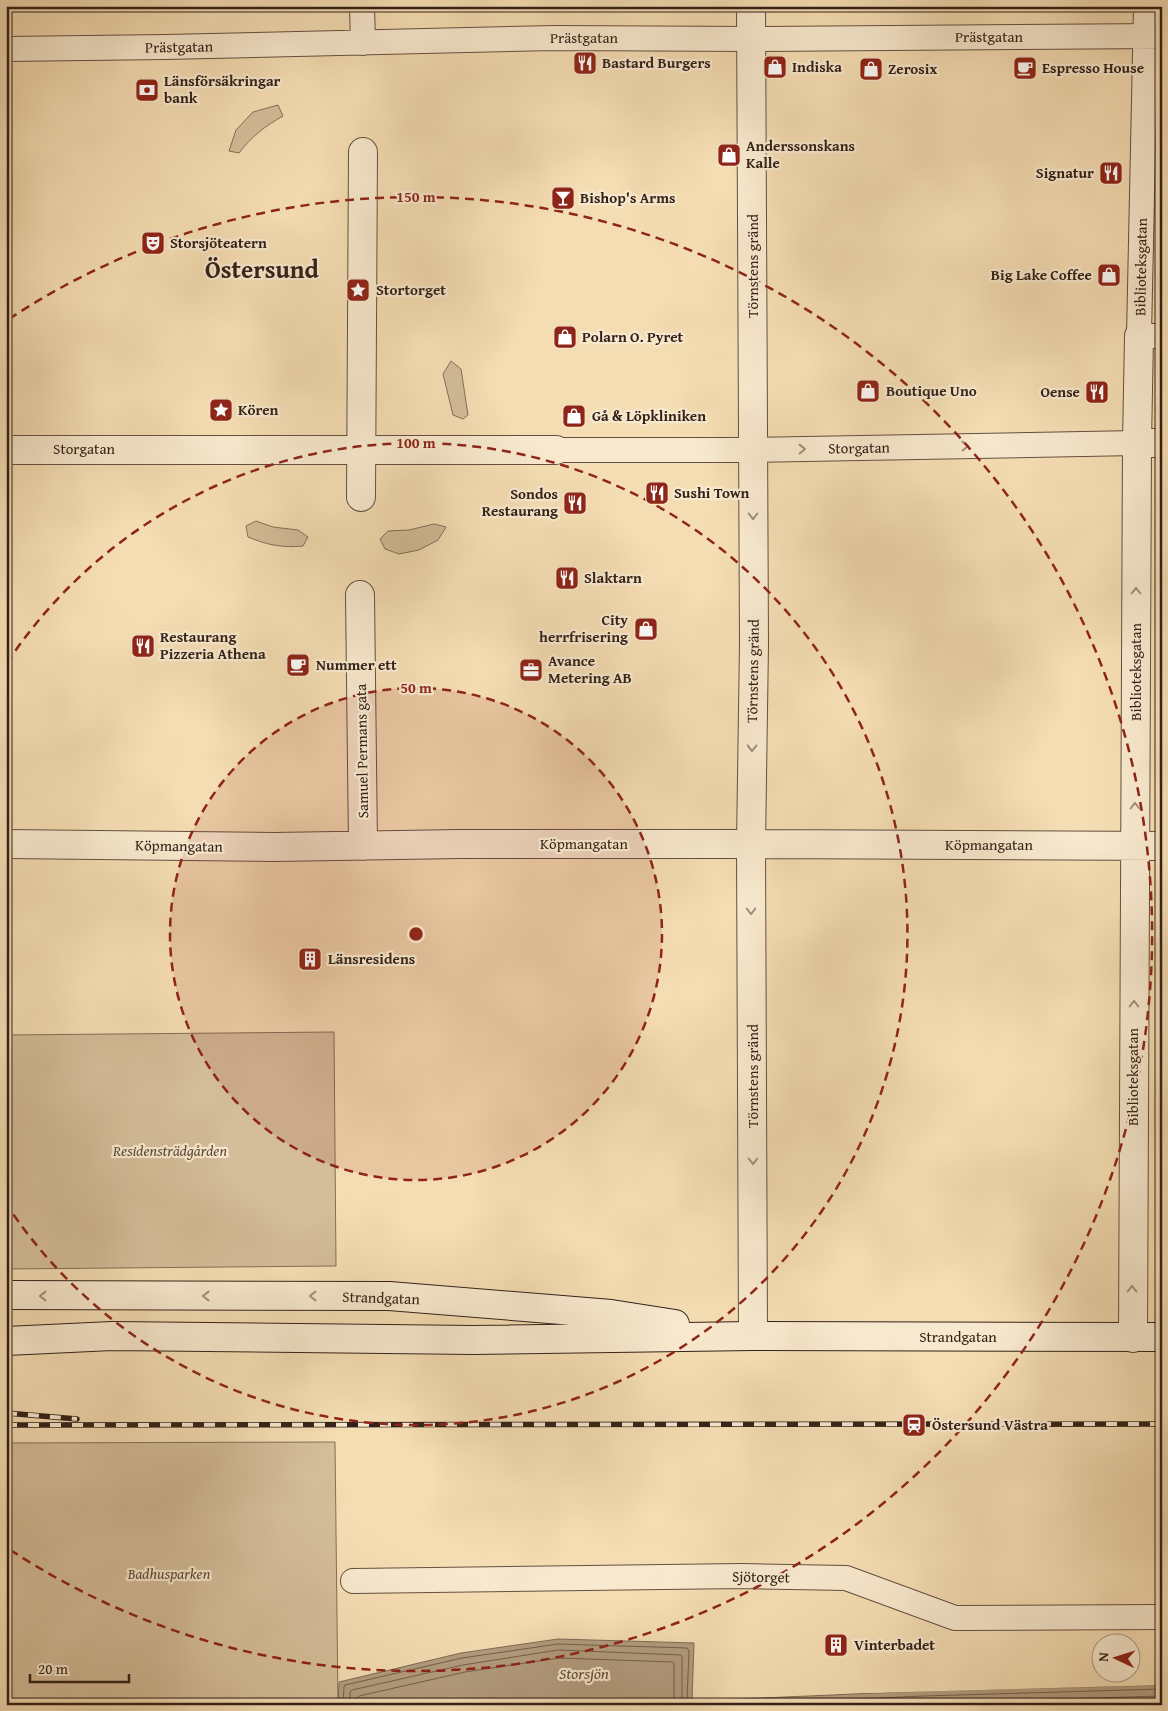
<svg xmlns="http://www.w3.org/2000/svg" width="1168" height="1711" viewBox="0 0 1168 1711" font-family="'Gentium Book Plus',serif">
<rect width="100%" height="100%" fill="#f5ddb3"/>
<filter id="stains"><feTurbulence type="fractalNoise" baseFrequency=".004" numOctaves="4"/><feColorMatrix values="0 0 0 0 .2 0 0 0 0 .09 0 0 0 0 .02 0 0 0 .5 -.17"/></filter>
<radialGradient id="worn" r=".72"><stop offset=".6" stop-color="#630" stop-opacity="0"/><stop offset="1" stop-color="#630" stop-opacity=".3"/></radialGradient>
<path fill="#d4bd99" stroke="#846f59" d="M278,105L283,116C265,126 251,137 239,153L229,151L236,130L253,112Z
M451,361L461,369L468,415L463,419L453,415L443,374Z
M256,521L273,527L298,530L308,537L303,546C283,548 267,545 248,537L246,526Z
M434,524L446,527L438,540L419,550L399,554L385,549L380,539L388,531L409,530Z
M334,1032L336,1266L6,1269V1035Z
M335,1442L338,1705H6V1443Z"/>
<path fill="#b39d7f" stroke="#806b56" d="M558,1639L694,1643L692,1701L924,1691L1162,1685V1705H338L339,1682L461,1653Z"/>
<path fill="#f5ddb3" d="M1162,1682V1685L870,1693V1690L924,1688Z"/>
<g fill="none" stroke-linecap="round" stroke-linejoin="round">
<path stroke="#735f4c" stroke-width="1" d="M343,1705L344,1687L345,1685L462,1658L558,1644L687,1648L689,1651L687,1700L690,1705
M350,1705V1692L352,1690L463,1665L558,1650L681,1655L682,1657V1705
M357,1705V1698L359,1696L465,1672L559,1658L673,1662L674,1664V1705
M717,1705L924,1696L1162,1689
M859,1705L1162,1696
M1108,1705L1162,1703"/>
<g stroke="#645040" stroke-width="26">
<path id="pedestrian" d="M362,6L363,43
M1146,6L1139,336H1162
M6,49L165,47L555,38L752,39L1162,36
M556,450H753L1137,443
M353,1581L742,1576L846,1578L955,1618L1162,1617"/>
</g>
<g stroke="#645040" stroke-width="30">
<path id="minor" d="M751,6L754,644L751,844L753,1336
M1137,443H1162
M6,450H556
M361,497L363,152
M360,595L363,846
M6,844L274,847L460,844H751L1162,846
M1133,1338L1137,443L1139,336"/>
</g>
<g stroke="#332119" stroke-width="30">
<path id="secondary" d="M6,1295L389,1296L611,1314L675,1324
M6,1341L112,1336L473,1340L753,1336L1162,1337"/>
</g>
<use href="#pedestrian" stroke="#f8e9ce" stroke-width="24"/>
<use href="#minor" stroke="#f8e9ce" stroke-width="28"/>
<use href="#secondary" stroke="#f8e9ce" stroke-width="28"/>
<g stroke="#332119" stroke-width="5.5">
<path id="rail" d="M6,1413L77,1419
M6,1425L1162,1424"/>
</g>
<use href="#rail" stroke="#f8e9ce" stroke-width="4" stroke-dasharray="11" stroke-linecap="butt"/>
</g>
<defs><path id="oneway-chevron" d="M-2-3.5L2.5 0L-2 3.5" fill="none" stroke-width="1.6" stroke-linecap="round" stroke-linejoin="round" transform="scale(1.25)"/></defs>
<g stroke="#9f8f7d">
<use href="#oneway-chevron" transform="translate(965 446) rotate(-1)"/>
<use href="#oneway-chevron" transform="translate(802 449) rotate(-1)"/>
<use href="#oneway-chevron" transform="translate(753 516) rotate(90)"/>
<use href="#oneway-chevron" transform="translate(1136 591) rotate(-90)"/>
<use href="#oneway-chevron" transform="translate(752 748) rotate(91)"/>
<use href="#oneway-chevron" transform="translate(1135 806) rotate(-90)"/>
<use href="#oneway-chevron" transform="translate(751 911) rotate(90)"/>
<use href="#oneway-chevron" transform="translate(1134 1004) rotate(-90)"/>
<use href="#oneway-chevron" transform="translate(753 1161) rotate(90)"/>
<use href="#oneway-chevron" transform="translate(1132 1289) rotate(-90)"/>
<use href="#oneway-chevron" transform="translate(43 1296) rotate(-180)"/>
<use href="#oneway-chevron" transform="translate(206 1296) rotate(-180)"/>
<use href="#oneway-chevron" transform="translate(313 1296) rotate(-180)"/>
</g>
<circle cx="416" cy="934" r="246" fill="#8f2418" fill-opacity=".12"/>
<g fill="none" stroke="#8f2418" stroke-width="2.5" stroke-dasharray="9 6">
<circle cx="416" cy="934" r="246"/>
<path d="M7 663A491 491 0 1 1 7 1205"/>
<path d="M9 319A737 737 0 1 1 9 1549"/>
</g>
<defs>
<g id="restaurant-square" transform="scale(1.25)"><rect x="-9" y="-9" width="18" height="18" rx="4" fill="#8f2418" stroke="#f8e9ce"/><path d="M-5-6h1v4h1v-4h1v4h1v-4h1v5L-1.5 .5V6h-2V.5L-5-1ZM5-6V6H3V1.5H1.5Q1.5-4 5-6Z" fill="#fff"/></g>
<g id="shop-square" transform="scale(1.25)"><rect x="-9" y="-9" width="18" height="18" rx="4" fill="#8f2418" stroke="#f8e9ce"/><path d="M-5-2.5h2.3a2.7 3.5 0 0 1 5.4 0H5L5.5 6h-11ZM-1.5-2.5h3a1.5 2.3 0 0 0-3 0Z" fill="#fff"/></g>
<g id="cafe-square" transform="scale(1.25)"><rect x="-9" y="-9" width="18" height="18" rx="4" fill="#8f2418" stroke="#f8e9ce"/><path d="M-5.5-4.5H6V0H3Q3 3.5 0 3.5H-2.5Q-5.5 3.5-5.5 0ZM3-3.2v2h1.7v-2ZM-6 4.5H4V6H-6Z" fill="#fff"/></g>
<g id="bank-square" transform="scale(1.25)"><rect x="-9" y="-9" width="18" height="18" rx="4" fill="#8f2418" stroke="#f8e9ce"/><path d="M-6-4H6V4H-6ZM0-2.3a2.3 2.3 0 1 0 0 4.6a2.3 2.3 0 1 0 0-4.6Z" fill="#fff"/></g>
<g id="bar-square" transform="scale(1.25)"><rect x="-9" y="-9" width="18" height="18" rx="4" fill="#8f2418" stroke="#f8e9ce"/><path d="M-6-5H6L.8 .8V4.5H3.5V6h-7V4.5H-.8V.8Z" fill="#fff"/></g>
<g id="theatre-square" transform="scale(1.25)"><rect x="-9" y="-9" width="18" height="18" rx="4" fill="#8f2418" stroke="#f8e9ce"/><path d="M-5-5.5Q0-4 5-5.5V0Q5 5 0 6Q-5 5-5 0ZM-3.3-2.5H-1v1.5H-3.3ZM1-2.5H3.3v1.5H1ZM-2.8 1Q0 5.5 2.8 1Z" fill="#fff"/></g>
<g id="sight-square" transform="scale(1.25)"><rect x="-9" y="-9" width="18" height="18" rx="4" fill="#8f2418" stroke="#f8e9ce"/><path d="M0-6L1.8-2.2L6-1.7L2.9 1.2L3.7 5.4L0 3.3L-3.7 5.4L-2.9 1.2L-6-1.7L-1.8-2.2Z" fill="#fff"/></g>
<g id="office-square" transform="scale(1.25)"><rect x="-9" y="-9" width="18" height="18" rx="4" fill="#8f2418" stroke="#f8e9ce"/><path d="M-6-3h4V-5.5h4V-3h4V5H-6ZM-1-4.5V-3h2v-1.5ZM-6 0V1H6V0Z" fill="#fff"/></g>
<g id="building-square" transform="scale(1.25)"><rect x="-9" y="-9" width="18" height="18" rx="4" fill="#8f2418" stroke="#f8e9ce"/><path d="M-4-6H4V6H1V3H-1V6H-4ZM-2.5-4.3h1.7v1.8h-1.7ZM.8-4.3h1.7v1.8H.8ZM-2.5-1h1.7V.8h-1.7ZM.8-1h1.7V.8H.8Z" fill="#fff"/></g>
<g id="station-square" transform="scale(1.25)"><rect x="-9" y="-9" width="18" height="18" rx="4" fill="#8f2418" stroke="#f8e9ce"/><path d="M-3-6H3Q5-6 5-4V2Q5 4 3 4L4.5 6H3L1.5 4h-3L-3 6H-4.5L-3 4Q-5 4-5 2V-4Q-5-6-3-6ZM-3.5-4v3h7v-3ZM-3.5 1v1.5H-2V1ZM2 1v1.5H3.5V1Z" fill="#fff"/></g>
</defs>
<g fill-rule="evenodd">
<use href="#restaurant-square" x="585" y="63"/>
<use href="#shop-square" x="775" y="67"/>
<use href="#cafe-square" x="1025" y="68"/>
<use href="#shop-square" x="871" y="69"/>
<use href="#bank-square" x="147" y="90"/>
<use href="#shop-square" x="729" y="155"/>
<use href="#restaurant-square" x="1111" y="173"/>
<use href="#bar-square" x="563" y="198"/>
<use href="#theatre-square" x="153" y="243"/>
<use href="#shop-square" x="1109" y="275"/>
<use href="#sight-square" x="358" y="290"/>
<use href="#shop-square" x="565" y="337"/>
<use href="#shop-square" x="868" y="391"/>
<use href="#restaurant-square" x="1097" y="392"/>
<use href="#sight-square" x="221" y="410"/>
<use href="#shop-square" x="574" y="416"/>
<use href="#restaurant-square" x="657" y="493"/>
<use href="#restaurant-square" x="575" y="503"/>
<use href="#restaurant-square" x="567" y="578"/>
<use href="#shop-square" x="646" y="629"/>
<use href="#restaurant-square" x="143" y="646"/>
<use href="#cafe-square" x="298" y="665"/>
<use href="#office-square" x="531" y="670"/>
<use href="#building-square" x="310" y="959"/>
<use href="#station-square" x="914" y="1425"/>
<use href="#building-square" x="836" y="1645"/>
</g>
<g text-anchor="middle" stroke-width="4.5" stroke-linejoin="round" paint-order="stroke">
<g font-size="15" fill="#332119" stroke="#f8e9ce">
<text x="989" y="42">Prästgatan</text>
<text x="584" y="43">Prästgatan</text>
<text transform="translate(179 47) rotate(-1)" y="5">Prästgatan</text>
<text transform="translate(753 266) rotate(-90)" y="5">Törnstens gränd</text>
<text transform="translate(1141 267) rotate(-89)" y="5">Biblioteksgatan</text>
<text transform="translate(859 448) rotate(-1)" y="5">Storgatan</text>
<text x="84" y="454">Storgatan</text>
<text transform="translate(753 671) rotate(-89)" y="5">Törnstens gränd</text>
<text transform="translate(1136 672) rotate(-90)" y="5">Biblioteksgatan</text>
<text transform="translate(362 751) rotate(-91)" y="5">Samuel Permans gata</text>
<text x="584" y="849">Köpmangatan</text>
<text x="989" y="850">Köpmangatan</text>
<text transform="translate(179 846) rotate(1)" y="5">Köpmangatan</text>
<text transform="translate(753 1076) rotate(-90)" y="5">Törnstens gränd</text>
<text transform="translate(1133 1077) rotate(-90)" y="5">Biblioteksgatan</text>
<text transform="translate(381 1298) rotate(2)" y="5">Strandgatan</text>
<text x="958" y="1342">Strandgatan</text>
<text transform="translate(761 1577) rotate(1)" y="5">Sjötorget</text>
</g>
<g font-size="15" font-weight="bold" fill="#332119" stroke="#f8e9ce" text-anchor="start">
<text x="602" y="68">Bastard Burgers</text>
<text x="792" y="72">Indiska</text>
<text x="1042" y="73">Espresso House</text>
<text x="888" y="74">Zerosix</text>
<text x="164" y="86">Länsförsäkringar<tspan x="164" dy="17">bank</tspan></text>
<text x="746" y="151">Anderssonskans<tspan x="746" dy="17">Kalle</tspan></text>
<text x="1094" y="178" text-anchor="end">Signatur</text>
<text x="580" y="203">Bishop's Arms</text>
<text x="170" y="248">Storsjöteatern</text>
<text x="1092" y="280" text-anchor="end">Big Lake Coffee</text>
<text x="376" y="295">Stortorget</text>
<text x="582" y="342">Polarn O. Pyret</text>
<text x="886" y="396">Boutique Uno</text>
<text x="1080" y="397" text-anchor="end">Oense</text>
<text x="238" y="415">Kören</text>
<text x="592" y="421">Gå &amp; Löpkliniken</text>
<text x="674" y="498">Sushi Town</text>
<text x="558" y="499" text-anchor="end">Sondos<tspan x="558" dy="17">Restaurang</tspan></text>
<text x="584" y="583">Slaktarn</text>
<text x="628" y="625" text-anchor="end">City<tspan x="628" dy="17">herrfrisering</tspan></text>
<text x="160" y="642">Restaurang<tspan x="160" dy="17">Pizzeria Athena</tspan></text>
<text x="548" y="666">Avance<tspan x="548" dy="17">Metering AB</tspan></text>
<text x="316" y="670">Nummer ett</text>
<text x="328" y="964">Länsresidens</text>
<text x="932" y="1430">Östersund Västra</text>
<text x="854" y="1650">Vinterbadet</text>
</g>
<g font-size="15" font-style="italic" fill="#5b4839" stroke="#f8e9ce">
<text x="170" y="1156">Residensträdgården</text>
<text x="169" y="1579">Badhusparken</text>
</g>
<g font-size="16" font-style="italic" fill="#604c3d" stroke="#f8e9ce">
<text x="584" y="1679">Storsjön</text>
</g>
<g font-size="25" font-weight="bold" fill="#332119" stroke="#f8e9ce">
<text x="262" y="278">Östersund</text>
</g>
</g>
<circle cx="416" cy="934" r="8" fill="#8f2418" stroke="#f8e9ce" stroke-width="2.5"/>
<g font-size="15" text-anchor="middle" font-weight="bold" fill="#8f2418" stroke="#f8e9ce" stroke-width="4.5" stroke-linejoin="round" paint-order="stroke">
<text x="416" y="202">150 m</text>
<text x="416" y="448">100 m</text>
<text x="416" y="693">50 m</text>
</g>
<rect width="1168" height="1711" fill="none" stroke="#f5ddb3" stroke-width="25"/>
<rect x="8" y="8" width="1153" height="1696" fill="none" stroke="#332119" stroke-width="2.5"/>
<rect x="12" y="12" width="1143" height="1686" fill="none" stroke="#332119"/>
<g transform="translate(1116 1658) rotate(274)"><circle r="24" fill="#f8e9ce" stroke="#a99986"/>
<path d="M0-4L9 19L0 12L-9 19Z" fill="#8f2418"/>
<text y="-8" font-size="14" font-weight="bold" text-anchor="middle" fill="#332119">N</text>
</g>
<path d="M30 1674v8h99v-8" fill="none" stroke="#332119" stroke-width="2.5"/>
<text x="38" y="1674" font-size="15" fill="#332119" stroke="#f8e9ce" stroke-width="4" paint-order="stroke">20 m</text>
<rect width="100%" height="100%" filter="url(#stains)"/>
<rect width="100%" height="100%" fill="url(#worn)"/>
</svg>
